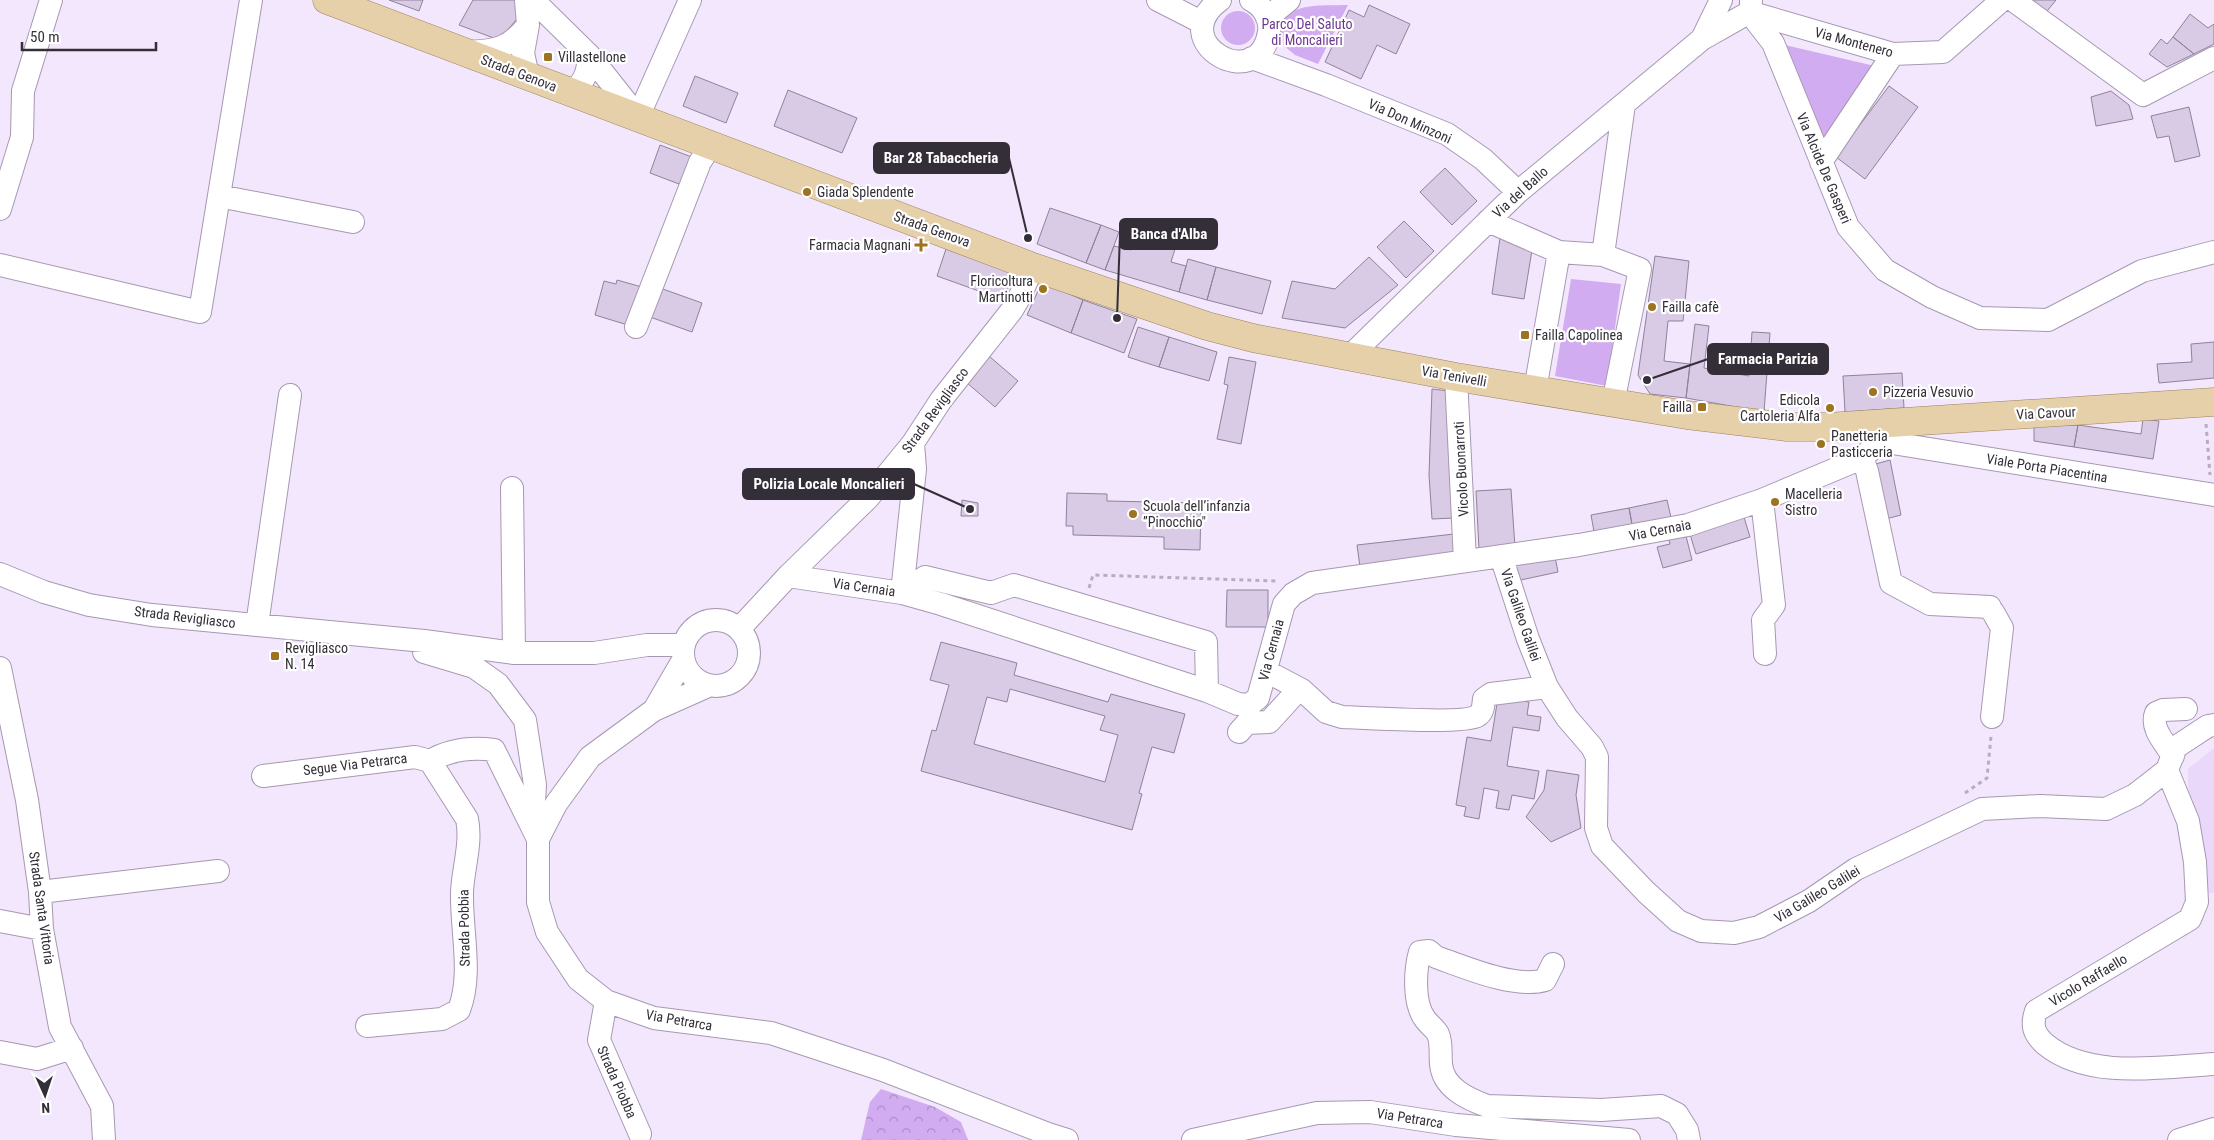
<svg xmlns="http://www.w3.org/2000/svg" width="2214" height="1140" viewBox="0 0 2214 1140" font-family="'Roboto Condensed',sans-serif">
<defs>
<pattern id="forest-crowns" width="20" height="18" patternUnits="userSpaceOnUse" patternTransform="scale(1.25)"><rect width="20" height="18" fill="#d2acf1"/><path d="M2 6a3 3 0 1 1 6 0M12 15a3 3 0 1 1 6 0" fill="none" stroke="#ab8cc4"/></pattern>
</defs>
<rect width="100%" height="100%" fill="#f3e7fd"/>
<path fill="#ead8fa" d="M2214,748V893H2207L2202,888L2188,784V769Z"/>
<path fill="#d2acf1" d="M1348,5L1318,64L1295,55L1283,45C1269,0 1321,6 1348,5Z
M1221 28a17 17 0 1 1 34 0a17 17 0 1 1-34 0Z
M1785,45L1879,67L1823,150Z
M1571,279L1621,284L1607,386L1555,376Z"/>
<path fill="url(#forest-crowns)" d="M881,1089L935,1107L961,1122L968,1140H861L870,1102Z"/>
<path fill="#d9cae5" stroke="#8f829b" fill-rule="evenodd" d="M389,0H423L419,11Z
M473,0H515L522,13L499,40L459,25Z
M2024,0H2056L2044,15Z
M1369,5L1410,24L1396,54L1377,45L1361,79L1325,62L1349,10L1364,17Z
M2190,14L2208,28L2214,24V44L2194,54L2173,37Z
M2173,37L2194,54L2167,67L2149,54L2161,39L2167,44Z
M695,76L738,93L726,123L683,106Z
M1889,86L1918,107L1865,179L1836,157Z
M788,90L857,118L842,153L774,126Z
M2111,91L2129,105L2133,119L2096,126L2091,97Z
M2189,107L2200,156L2175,162L2169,136L2157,138L2151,116Z
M660,145L697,159L687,187L650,173Z
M1445,168L1477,201L1452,225L1420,192Z
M1050,208L1101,225L1086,263L1037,244Z
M1404,221L1434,251L1406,278L1377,247Z
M1101,225L1119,232L1105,270L1086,263Z
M1135,237L1175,249L1171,262L1186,266L1179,292L1105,270L1114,246L1131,250Z
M1500,238L1533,244L1524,299L1492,294Z
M946,249L1013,273L1004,300L937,276Z
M1655,256L1689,261L1683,321H1668L1664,361L1690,364L1686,398L1650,394L1638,375Z
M1369,257L1398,285L1345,328L1282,318L1292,281L1335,289Z
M1188,259L1216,267L1207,300L1179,292Z
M1216,267L1271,281L1262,314L1207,300Z
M617,280L642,287L631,326L595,315L604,281L616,284Z
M1042,282L1083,300L1071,333L1027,315Z
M660,288L702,303L692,332L650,317Z
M1083,300L1137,319L1124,353L1071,333Z
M1695,324L1709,326L1704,368L1749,376L1752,332L1770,333L1764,412L1686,398Z
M1138,327L1169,337L1159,367L1128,357Z
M1169,337L1217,352L1209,381L1159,367Z
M2214,342V378L2159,383L2157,364L2192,362L2191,344Z
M989,356L1018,381L995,407L966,382Z
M1229,357L1256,362L1241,444L1217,439L1228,385L1224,384Z
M1902,373L1904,408L1845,412L1843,376Z
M1432,389L1449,391L1454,518L1432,519L1429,475Z
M2143,419L2159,421L2153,459L2074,447L2078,425L2141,434Z
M2078,425L2074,447L2034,441V426Z
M1890,460L1901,515L1882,520L1872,465Z
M1511,489L1515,547L1479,549L1476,491Z
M1067,493L1107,494V501L1201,503L1200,550L1164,549V537L1073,535V526H1066Z
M962,500L978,503V516H961Z
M1667,500L1672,522L1633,530L1629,508Z
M1629,508L1633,530L1595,537L1591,515Z
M1743,514L1750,537L1696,554L1689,531Z
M1685,532L1692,560L1663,568L1657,547L1670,544L1668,537Z
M1454,534L1457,556L1360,567L1357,545Z
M1554,552L1558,572L1516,581L1512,561Z
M1227,590H1268V627H1226Z
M941,642L1017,663L1014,675L1108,702L1111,694L1185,714L1174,753L1152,747L1139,793L1142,794L1132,830L921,771L932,730L936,731L949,685L930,680ZM1010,689L1105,716L1100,730L1118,735L1105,782L974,744L987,697L1007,702Z
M1498,697L1529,702L1527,715L1541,717L1539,731L1513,727L1507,766L1539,771L1534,799L1512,795L1509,810L1496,808L1499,791L1484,788L1479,819L1464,816L1466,807L1456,805L1467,737L1491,741Z
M1547,770L1579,775L1576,795L1581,828L1551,842L1526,817L1544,790Z"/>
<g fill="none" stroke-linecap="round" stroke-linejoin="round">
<g stroke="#a698b1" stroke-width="24">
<path id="minor" d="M526,0L528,25L523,53L528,76
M533,0L589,55L638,117L690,0
M1158,0L1203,23
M1220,0C1163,42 1259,96 1269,32C1271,19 1263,6 1251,0
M2013,0L2143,95L2214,58
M1749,12L1773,43L1848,227L1885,270L1932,297L1980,318L2048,320L2142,271L2214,252
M1749,12L1893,54L1943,52L2002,0
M1267,18L1289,0
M1702,39L1721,0
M466,52C496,51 509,49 528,25
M1252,58L1326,85L1447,134L1483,159L1518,192
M570,93C585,83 588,72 589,55
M1821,162L1893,54
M219,196L353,222
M0,209L22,137L23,91L51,0
M1488,221L1559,252
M1603,255L1624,104
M0,265L200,312L251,0
M636,327L700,162L711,145
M1349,357L1518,192L1702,39C1709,35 1747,14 1749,12C1751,9 1751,3 1751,0
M1456,377L1465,561
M1535,390L1559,252L1603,255L1640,269L1613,403
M1880,441L2214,495
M1862,458L1867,471L1891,583L1930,604L1990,607
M512,488L514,653
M1762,500L1774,605L1763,620L1765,654
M1501,556L1528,639L1547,687L1567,718L1592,747L1597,757L1596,828L1602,846L1646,892L1678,921L1701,931L1734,933L1759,927L1809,901L1856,869L1982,809L2040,806L2106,809L2135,795L2167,770L2176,747L2208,726L2214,725
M0,574L44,592L89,605L152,615L424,641L514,653H594L647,645H684
M788,576L902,593L941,604L1207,691L1238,704L1249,705L1258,698L1284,604L1293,594L1312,583L1579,545L1688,525L1762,500L1862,458L1880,441
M902,593L925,577L991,593L1014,585L1206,642L1207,691
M902,593L915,469L913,443
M683 653a33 33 0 1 1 66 0a33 33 0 1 1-66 0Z
M257,625L290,395
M739,629L788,576L868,498L913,443L941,400L1012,310L1019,298L1033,267
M424,652L474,667L498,684L525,720L535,785L534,803L530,819
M0,668L27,800L40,892L42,929L60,1027L102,1106L104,1140
M1266,671L1302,690L1326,712L1342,717C1363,718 1465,724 1477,716C1484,712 1483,705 1484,699L1491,694L1547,687
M708,686L654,710L590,757L556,804L538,839V902L547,932L578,979L606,1001L654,1018L771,1033L883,1070L1048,1134L1067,1140
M654,710L683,660
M1992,717L2002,628L1993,612
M1239,732L1247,723L1269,722L1299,689
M2173,756C2165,743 2150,728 2156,713L2163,710L2186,709
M2167,770L2188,821L2195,862L2197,902L2190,919L2036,1011C2031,1026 2034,1034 2045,1044C2088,1080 2162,1067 2214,1064
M263,776L415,757L430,761C449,750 472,747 494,750L538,839
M40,892L218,871
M0,921L42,929
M1553,964L1545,980C1515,989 1464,967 1436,957L1429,951L1420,952C1415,970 1413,1003 1425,1019C1429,1025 1435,1028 1438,1034C1442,1043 1440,1054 1441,1064C1443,1088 1468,1099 1487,1106L1601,1110L1661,1106L1677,1114L1687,1130L1689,1140
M606,1001L599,1040L640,1134
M367,1026L442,1019L459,1010C473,974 461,931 462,892C463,868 472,843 467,819L430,761
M0,1052L37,1059L72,1048
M1193,1140L1317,1113L1370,1112L1456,1125L1629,1140
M2179,1140L2214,1129"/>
</g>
<g stroke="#9c835d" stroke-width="29">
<path id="major" d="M327,0L1033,267L1207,326L1253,338L1456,377L1687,415L1787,427H1827L2214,402"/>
</g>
<path stroke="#b7adc0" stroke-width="3" stroke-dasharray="4 4" stroke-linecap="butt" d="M2206,424L2210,475
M1089,588L1093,575L1277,581
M1965,793L1987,778L1991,736"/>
<use href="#minor" stroke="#fff" stroke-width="22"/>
<use href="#major" stroke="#e5d0aa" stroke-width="28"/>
</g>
<g fill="#9c7320" stroke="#fff" stroke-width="2">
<rect x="543" y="52" width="10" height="10" rx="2.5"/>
<circle cx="807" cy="192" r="5"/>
<path d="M918.5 237.5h5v5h5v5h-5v5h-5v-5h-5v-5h5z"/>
<circle cx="1043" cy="289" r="5"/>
<circle cx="1652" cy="307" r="5"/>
<rect x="1520" y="330" width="10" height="10" rx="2.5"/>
<circle cx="1873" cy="392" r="5"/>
<rect x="1697" y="402" width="10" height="10" rx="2.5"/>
<circle cx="1830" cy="408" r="5"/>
<circle cx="1821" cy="444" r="5"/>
<circle cx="1775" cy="502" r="5"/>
<circle cx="1133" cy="514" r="5"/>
<rect x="270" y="651" width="10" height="10" rx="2.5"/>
</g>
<g text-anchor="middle" stroke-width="4.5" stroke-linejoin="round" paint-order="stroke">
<g font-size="14" fill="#6e3892" stroke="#fff">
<text x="1307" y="29">Parco Del Saluto<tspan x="1307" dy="16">di Moncalieri</tspan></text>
</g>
<g font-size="14" fill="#332e38" stroke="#fff">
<text transform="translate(1854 42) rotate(15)" y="5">Via Montenero</text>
<text transform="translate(519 73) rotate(21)" y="5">Strada Genova</text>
<text transform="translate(1410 121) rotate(24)" y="5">Via Don Minzoni</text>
<text transform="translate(1824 168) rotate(67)" y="5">Via Alcide De Gasperi</text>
<text transform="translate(1520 192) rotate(-42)" y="5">Via del Ballo</text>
<text transform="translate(932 229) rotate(20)" y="5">Strada Genova</text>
<text transform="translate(1454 376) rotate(10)" y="5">Via Tenivelli</text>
<text transform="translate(935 410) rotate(-54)" y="5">Strada Revigliasco</text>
<text transform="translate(2046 413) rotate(-3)" y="5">Via Cavour</text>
<text transform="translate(2047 468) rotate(9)" y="5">Viale Porta Piacentina</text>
<text transform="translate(1461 469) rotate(-93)" y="5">Vicolo Buonarroti</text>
<text transform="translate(1660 530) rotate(-11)" y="5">Via Cernaia</text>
<text transform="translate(864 587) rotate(8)" y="5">Via Cernaia</text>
<text transform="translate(1521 615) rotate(71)" y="5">Via Galileo Galilei</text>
<text transform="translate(185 617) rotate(7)" y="5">Strada Revigliasco</text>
<text transform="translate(1271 650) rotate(-75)" y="5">Via Cernaia</text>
<text transform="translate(355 764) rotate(-7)" y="5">Segue Via Petrarca</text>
<text transform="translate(1817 894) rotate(-31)" y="5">Via Galileo Galilei</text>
<text transform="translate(42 908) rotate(82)" y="5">Strada Santa Vittoria</text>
<text transform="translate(464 928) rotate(-91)" y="5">Strada Pobbia</text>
<text transform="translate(2088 980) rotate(-31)" y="5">Vicolo Raffaello</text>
<text transform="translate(679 1020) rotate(10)" y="5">Via Petrarca</text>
<text transform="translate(617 1082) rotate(66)" y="5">Strada Piobba</text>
<text transform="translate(1410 1118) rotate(9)" y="5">Via Petrarca</text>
</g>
<g font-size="14" fill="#332e38" stroke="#fff" text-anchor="start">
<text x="558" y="62">Villastellone</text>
<text x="817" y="197">Giada Splendente</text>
<text x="911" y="250" text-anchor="end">Farmacia Magnani</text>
<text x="1033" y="286" text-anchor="end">Floricoltura<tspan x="1033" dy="16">Martinotti</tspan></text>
<text x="1662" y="312">Failla cafè</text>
<text x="1535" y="340">Failla Capolinea</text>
<text x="1883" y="397">Pizzeria Vesuvio</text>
<text x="1820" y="405" text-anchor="end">Edicola<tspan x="1820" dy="16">Cartoleria Alfa</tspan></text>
<text x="1692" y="412" text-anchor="end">Failla</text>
<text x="1831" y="441">Panetteria<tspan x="1831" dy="16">Pasticceria</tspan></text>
<text x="1785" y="499">Macelleria<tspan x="1785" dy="16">Sistro</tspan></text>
<text x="1143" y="511">Scuola dell’infanzia<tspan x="1143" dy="16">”Pinocchio"</tspan></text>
<text x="285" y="653">Revigliasco<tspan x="285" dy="16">N. 14</tspan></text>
</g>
</g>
<path fill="none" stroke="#332e38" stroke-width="2" d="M1028 238L1009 158M1117 318L1120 234M1647 380L1708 359M970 509L914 484"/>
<g fill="#332e38" stroke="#fff" stroke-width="2">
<circle cx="1028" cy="238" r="5"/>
<circle cx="1117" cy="318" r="5"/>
<circle cx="1647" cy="380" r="5"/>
<circle cx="970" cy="509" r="5"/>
</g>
<g fill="#332e38" stroke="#332e38" stroke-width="2">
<rect x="874" y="143" width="135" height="30" rx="5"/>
<rect x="1120" y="219" width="97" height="30" rx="5"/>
<rect x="1708" y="344" width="120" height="30" rx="5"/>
<rect x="743" y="469" width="171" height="30" rx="5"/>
</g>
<g font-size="15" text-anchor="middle" font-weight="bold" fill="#fff">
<text x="941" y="163">Bar 28 Tabaccheria</text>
<text x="1169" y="239">Banca d'Alba</text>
<text x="1768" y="364">Farmacia Parizia</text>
<text x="829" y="489">Polizia Locale Moncalieri</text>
</g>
<g transform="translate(45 1095) rotate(177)" stroke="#ffffff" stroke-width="4" paint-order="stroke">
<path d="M0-4L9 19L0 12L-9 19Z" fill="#332e38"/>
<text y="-8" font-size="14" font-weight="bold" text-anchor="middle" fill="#332e38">N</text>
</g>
<path d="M22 42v8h134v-8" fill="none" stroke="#332e38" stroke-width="2.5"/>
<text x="30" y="42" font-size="15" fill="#332e38" stroke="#ffffff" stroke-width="4" paint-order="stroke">50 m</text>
</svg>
